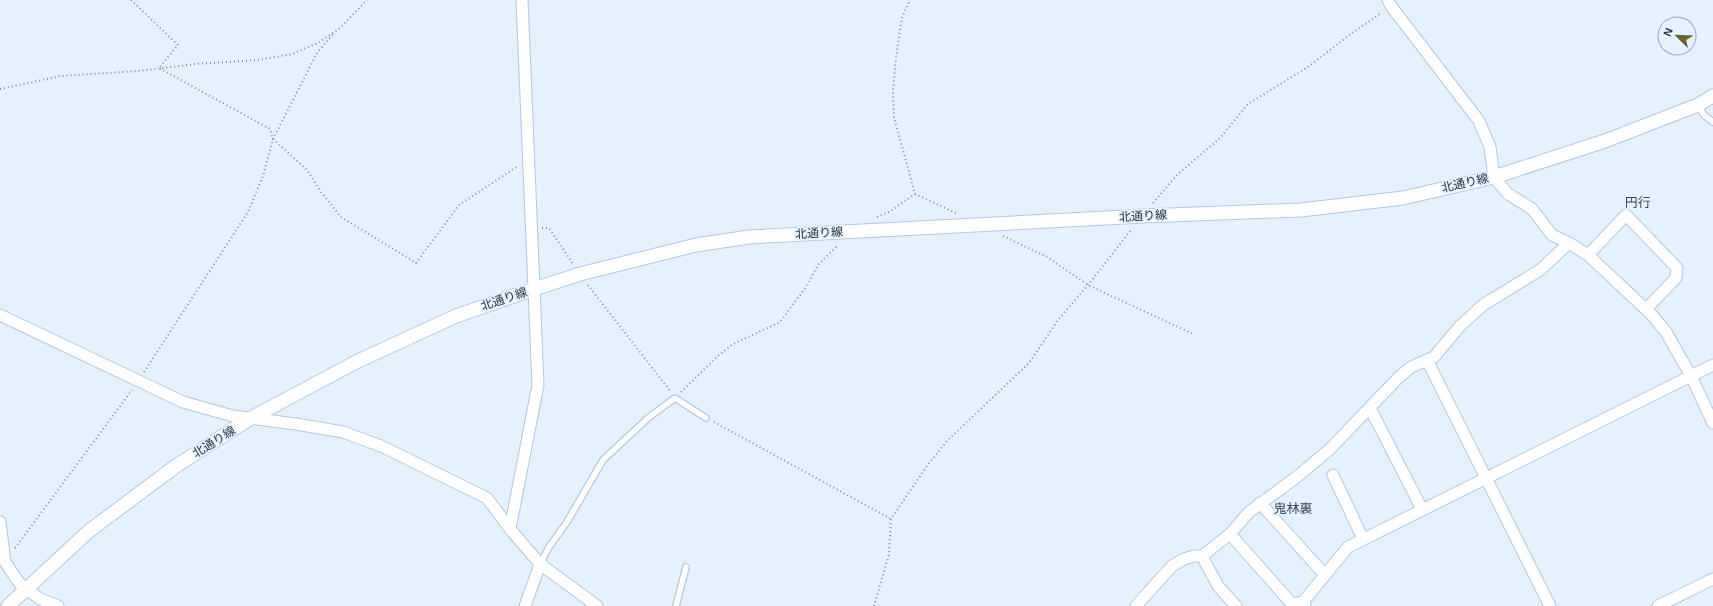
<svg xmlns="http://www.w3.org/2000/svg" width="1713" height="606" viewBox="0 0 1713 606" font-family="Helvetica,'Noto Sans JP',sans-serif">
<rect width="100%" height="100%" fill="#e4f1ff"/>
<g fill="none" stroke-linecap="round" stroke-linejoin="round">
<g stroke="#b3c8df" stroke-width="8">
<path id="service" d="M1698,105L1704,115L1713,122
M540,564L549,547L567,522L603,460L648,418L675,398L706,418
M676,606L686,567"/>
</g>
<g stroke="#b3c8df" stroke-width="13">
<path id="minor" d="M1388,0L1391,6L1479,121L1490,147L1494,177L1507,193L1532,209L1552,235L1569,243L1588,255L1652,315L1666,332L1691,376L1713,423
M1588,255L1626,215L1677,268L1676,278L1646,309
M0,315L183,402L233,416L296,424L343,432L381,446L487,498L510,529L540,564L597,606
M1427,360L1550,606
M1370,408L1422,509
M1333,475L1363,539
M1260,503L1325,575
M0,522L5,562L20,584L40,599L58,606
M510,529L538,385L522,0
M1230,534L1292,604L1303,602
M1202,556L1218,586L1236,606
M525,606L540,564
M1136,606L1172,566L1184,559L1194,556H1202L1230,534L1249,512L1298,476L1330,449L1399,377L1411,367L1434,357L1460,326L1483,305L1540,270L1569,243
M1305,606L1303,602L1348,547L1713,365
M1658,606L1713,579"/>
</g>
<g stroke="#b3c8df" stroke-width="15">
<path id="tertiary" d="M8,606L89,531L176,466L251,418L358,361L456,316L534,289L580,274L696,245L749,237L1143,216L1301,210L1403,198L1494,177L1605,141L1698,105L1713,96"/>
</g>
<path stroke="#828d98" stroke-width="2" stroke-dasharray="1 3" stroke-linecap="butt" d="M131,0L178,45L159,68L270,129L273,139L307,170L321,192L341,217L416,263L459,205L518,166
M0,89L61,76L138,71L196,64L258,60L292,54L318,43L340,28L367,0
M915,194L956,213
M1153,203L1177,175L1220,138L1248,104L1308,67L1348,36L1381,13
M877,217L889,212L915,194L894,117L893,91L896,58L902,17L910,0
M542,228H549L573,264
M1003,236L1047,257L1088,285L1193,334
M588,285L670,391
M144,372L248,212L263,176L273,139L317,53L334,33
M681,392L719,355L733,344L780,322L806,287L818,265L838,245
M714,422L891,519
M15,548L132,390
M874,606L889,554L891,519L927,466L947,441L1029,363L1058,320L1088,285L1131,230"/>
<use href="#service" stroke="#fff" stroke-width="5.5"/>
<use href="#minor" stroke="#fff" stroke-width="11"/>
<use href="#tertiary" stroke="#fff" stroke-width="13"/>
</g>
<g text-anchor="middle" stroke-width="3.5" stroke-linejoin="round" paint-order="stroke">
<g font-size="12" fill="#2b343c" stroke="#e4f1ff">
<text transform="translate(1465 183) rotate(-13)" y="4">北通り線</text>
<text transform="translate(1143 216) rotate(-3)" y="4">北通り線</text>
<text transform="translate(819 233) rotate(-3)" y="4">北通り線</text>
<text transform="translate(504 299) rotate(-19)" y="4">北通り線</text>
<text transform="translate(214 442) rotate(-32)" y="4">北通り線</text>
</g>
<g font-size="13" fill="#36485b" stroke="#e4f1ff">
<text x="1638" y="207">円行</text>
<text x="1293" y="513">鬼林裏</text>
</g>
</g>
<g transform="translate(1677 36) rotate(293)"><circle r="19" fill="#e4f1ff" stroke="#9aa5b1"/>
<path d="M0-3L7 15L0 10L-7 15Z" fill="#6a622e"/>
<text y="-6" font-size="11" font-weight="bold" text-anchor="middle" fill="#2b343c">N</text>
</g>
</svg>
